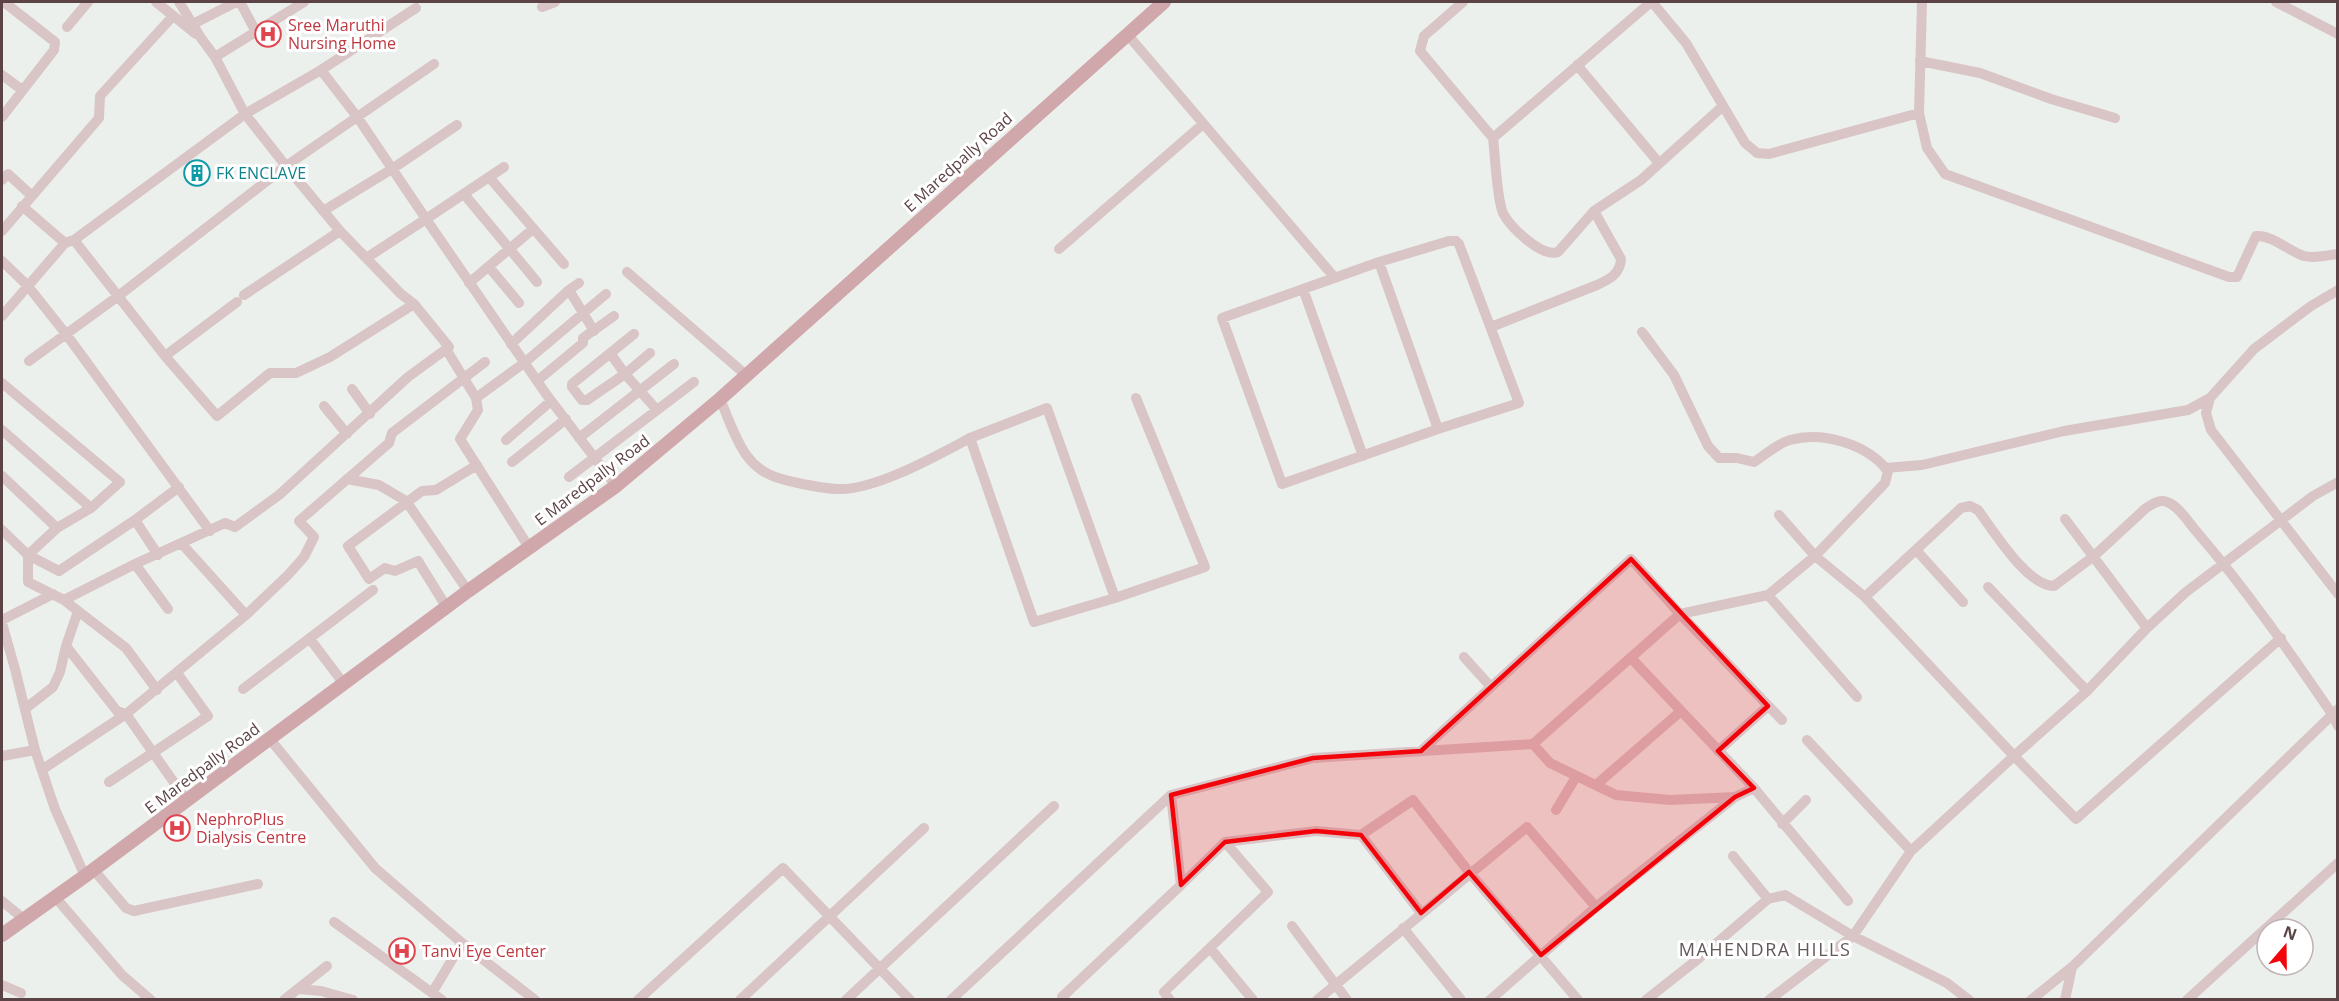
<svg xmlns="http://www.w3.org/2000/svg" width="2339" height="1001" viewBox="0 0 2339 1001" font-family="'Open Sans',sans-serif">
<rect width="100%" height="100%" fill="#ecf0ed"/>
<g fill="none" stroke-linecap="round" stroke-linejoin="round">
<path stroke="#d9c4c6" stroke-width="10" d="M156,2L196,34
M179,2L201,38L215,57L304,2
M240,2L256,32
M1463,2L1424,36L1420,51L1493,138
M1651,2L1493,138C1495,154 1497,201 1503,213C1510,227 1542,258 1558,252L1594,211L1641,180L1723,106
M1652,2L1686,43L1745,143L1757,153L1769,154L1919,113L1922,2
M2276,2L2338,34
M542,7L555,2
M193,24L236,2
M67,27L88,2
M1127,34L1335,278
M1920,61L1980,73L2051,99L2115,118
M1577,65L1659,163
M2,75L21,89
M1919,113L1927,148L1945,174L2229,277H2237L2256,236C2273,235 2288,251 2304,256C2315,259 2327,255 2338,254
M2,117L54,50L55,42L4,2
M504,167L426,219L546,394L616,486
M489,177L564,264
M2,180L8,174L31,195
M464,194L537,282
M323,211L392,169L457,125
M2,231L99,118L100,96L173,16
M74,240L165,356
M1449,241H1456L1459,244L1519,403L1438,429L1282,484L1222,318L1379,262Z
M65,243L74,240L245,114L321,70
M1059,249L1203,124
M368,257L426,219L358,118L321,70L416,8
M2,261L27,285L66,334L210,531
M1379,262L1438,429
M489,267L519,303
M627,272L746,375
M469,283L533,229
M1303,289L1363,456
M569,290L594,331
M2338,290L2311,306L2254,349L2210,398L2206,413L2211,430L2338,594
M244,295L340,231
M237,302L165,356L217,416L270,373H296L330,357L414,304
M2,316L65,243L22,206
M1491,327L1597,285C1610,279 1620,274 1621,259L1594,211
M634,334L572,384V387L582,400H587L625,374L650,353
M511,344L569,290L579,283
M446,349L476,398L478,410L460,439L530,549
M610,353L625,374L657,410
M29,361L117,297L286,166L434,64
M537,381L583,343V338L614,316
M2,383L120,482L91,508L57,528L28,555V582L64,600L78,611L66,646
M352,389L370,414
M476,398L524,363L606,294
M720,399C728,417 735,440 747,456C760,474 778,479 798,483C812,486 826,489 839,489C876,490 938,455 970,438L1034,622L1115,598L1205,567L1136,398
M324,406L347,434
M2,430L91,508
M579,438L674,364
M970,438L1047,408L1115,598
M506,440L551,401
M512,462L566,419
M1885,468L1922,465L2064,431L2188,410L2210,398
M2,476L57,528
M569,477L694,382
M347,479L379,485L406,501L468,591
M1779,515L1815,556L1865,597L2014,756L1911,851L1807,740
M2065,519L2147,628
M135,520L158,555
M2,530L28,555L59,571L135,520L179,487
M182,544L246,615
M1917,551L1963,602
M135,564L168,609
M1988,587L2087,691
M1768,595L1857,697
M1865,597L1961,508L1970,506L1978,510C1993,530 2027,586 2054,586L2094,556L2146,508C2153,504 2159,499 2167,502C2179,506 2189,523 2196,531C2246,589 2289,651 2332,714L2338,726
M64,600L135,564L225,523L235,527L279,495L408,377L449,347L414,304L401,294L340,231L286,166L245,114L215,57
M447,608L418,561L395,571L385,568L369,579L348,546L422,491L436,490L477,465
M78,611L126,648L157,690
M2,620L53,594
M2,623L15,669L35,750
M2281,638L2076,819L2014,756L2087,691L2147,628L2186,592L2313,496L2338,482
M310,639L344,684
M1464,657L1491,687
M1631,658L1754,788L1848,901
M243,689L373,590
M25,709L53,687L60,672L66,646L117,711L126,714L43,769
M269,738L375,868L462,943L535,1000
M1533,744L1550,763L1616,795L1670,800L1735,797L1754,788
M1421,751L1631,559L1680,614L1782,720
M1718,751L1768,706
M2,756L35,750L55,809L85,876
M109,782L208,716L177,673
M1596,785L1681,711
M1171,795L1313,758L1533,744L1680,614L1768,595L1815,556L1885,483L1888,471C1867,444 1823,431 1790,440C1778,443 1765,455 1754,462L1737,458H1719L1708,446L1674,375L1642,332
M187,801L126,714L246,615L288,575L304,557L314,537L299,521L389,443L392,433L485,362
M1556,810L1576,777
M1782,824L1806,800
M1361,835L1421,913
M1225,842L1316,831L1361,835L1413,800L1469,872L1578,1000
M1733,856L1768,899
M93,869L126,908L134,911L258,884
M56,898L122,975L151,1000
M2,901L25,920
M334,922L442,1000
M1292,926L1347,1000
M1403,928L1461,1000
M1210,948L1253,1000
M2,985L21,993
M298,989L321,991L353,1000
M432,993L462,943
M1062,997L1181,885
M284,1000L327,966
M638,1000L783,868L910,1000
M740,1000L924,828
M846,1000L1054,806
M951,1000L1171,795L1181,885L1225,842L1268,892L1164,992L1170,1000
M1317,1000L1527,827L1596,907
M1490,1000L1596,907L1735,797
M1646,1000L1698,959L1768,899L1785,895L1853,936L1947,983L1969,1000
M1769,1000L1853,936L1911,851
M2031,1000L2072,967
M2065,1000L2072,967L2338,709
M2187,1000L2338,863"/>
<path stroke="#d0a8ac" stroke-width="14" d="M2,935L85,876L468,591L616,486L720,399L1164,2"/>
</g>
<path fill="#f3030a" fill-opacity="0.2" stroke="#f3030a" stroke-width="4.5" stroke-linejoin="round" d="M1631,559L1768,706L1718,751L1754,788L1735,797L1541,955L1469,872L1421,913L1361,835L1316,831L1225,842L1181,885L1171,795L1313,758L1421,751Z"/>
<defs>
<g id="hospital-ring" transform="scale(1.35)"><circle r="9.5" fill="#fff" stroke="#e0444e" stroke-width="1.5"/><path d="M-5-5h3v3.5h4V-5h3V5h-3V1.5h-4V5h-3Z" fill="#e0444e"/></g>
<g id="building-ring" transform="scale(1.35)"><circle r="9.5" fill="#fff" stroke="#0f9aa8" stroke-width="1.5"/><path d="M-4-6H4V6H1V3H-1V6H-4ZM-2.5-4.3h1.7v1.8h-1.7ZM.8-4.3h1.7v1.8H.8ZM-2.5-1h1.7V.8h-1.7ZM.8-1h1.7V.8H.8Z" fill="#0f9aa8"/></g>
</defs>
<g fill-rule="evenodd">
<use href="#hospital-ring" x="268" y="34"/>
<use href="#building-ring" x="197" y="173"/>
<use href="#hospital-ring" x="177" y="828"/>
<use href="#hospital-ring" x="402" y="951"/>
</g>
<g text-anchor="middle" stroke-width="6" stroke-linejoin="round" paint-order="stroke">
<g font-size="16" fill="#be3a42" stroke="#fff" text-anchor="start">
<text x="288" y="31">Sree Maruthi<tspan x="288" dy="18">Nursing Home</tspan></text>
<text x="196" y="825">NephroPlus<tspan x="196" dy="18">Dialysis Centre</tspan></text>
<text x="422" y="957">Tanvi Eye Center</text>
</g>
<g font-size="16" fill="#5c4346" stroke="#fff">
<text transform="translate(958 162) rotate(-42)" y="6">E Maredpally Road</text>
<text transform="translate(592 480) rotate(-37)" y="6">E Maredpally Road</text>
<text transform="translate(202 768) rotate(-37)" y="6">E Maredpally Road</text>
</g>
<g font-size="16" fill="#0d838f" stroke="#fff" text-anchor="start">
<text x="216" y="179">FK ENCLAVE</text>
</g>
<g font-size="18" letter-spacing="1.5" fill="#625859" stroke="#fff">
<text x="1765" y="956">MAHENDRA HILLS</text>
</g>
</g>
<rect width="2339" height="1001" fill="none" stroke="#5c4346" stroke-width="6"/>
<g transform="translate(2285 947) rotate(20)"><circle r="28" fill="#ffffff" stroke="#beb4b5" stroke-width="1.5"/>
<path d="M0-4.5L10 22L0 15L-10 22Z" fill="#f3030a"/>
<text y="-9" font-size="16" font-weight="bold" text-anchor="middle" fill="#5c4346">N</text>
</g>
</svg>
